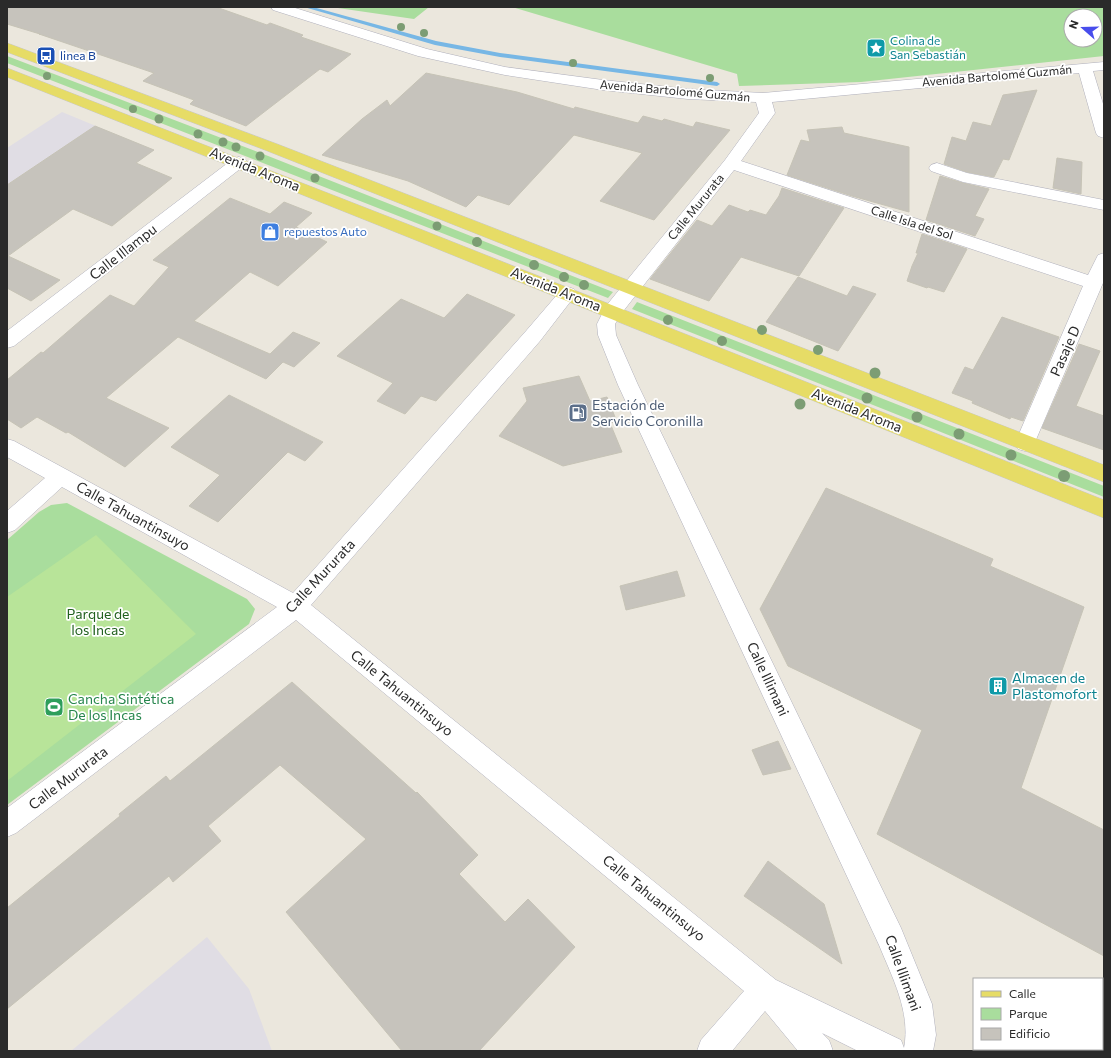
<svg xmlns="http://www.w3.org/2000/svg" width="1111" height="1058" viewBox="0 0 1111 1058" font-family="Commissioner,sans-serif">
<rect width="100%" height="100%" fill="#ebe7dd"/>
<path fill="#e0dde4" d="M62,112L154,150L7,256V148Z
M207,937L249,989L272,1051H71Z"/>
<path fill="#a9dd9d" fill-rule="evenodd" d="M331,7H429L414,19Z
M512,7H1104V56L861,82L739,86L737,74ZM1071,16H1095V40H1071Z
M7,56L258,152L613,292L608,298L7,63Z
M637,302L1104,486V497L632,309Z
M67,503L247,599L255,609L249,624L7,805V540L39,512L51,505Z"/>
<path fill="#b8e499" d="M96,535L196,634L7,781V597Z"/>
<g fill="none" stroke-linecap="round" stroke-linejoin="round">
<path fill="#77b7e5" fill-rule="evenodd" d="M304,7H313L436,41L500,53L717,82L720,84L717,86L500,57L435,45Z"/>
</g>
<path fill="#c6c3bc" stroke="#c6c3b6" d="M7,7H216L267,25L270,23L303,35L301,37L351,54L328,72L320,69L246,126L190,104L194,100L143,81L154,73L39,34H40L7,24Z
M426,73L517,92L574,109L575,107L638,123L643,116L662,121L664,119L693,127L696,122L730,130L654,220L600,201L642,153L574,135L509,205L478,195L466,207L408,181L322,155L362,119L387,100L390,106Z
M1037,90L1009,160L1003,159L994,177L967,172L944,164L952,137L966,141L973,122L991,126L1003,95Z
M95,126L154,150L136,163L172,178L112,226L73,209L8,256L60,280L31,301L7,288V185Z
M842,127L844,133L909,147V212L852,196L787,175L801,140L810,142L807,130Z
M1057,158L1082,162L1081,194L1053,188Z
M940,176L963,183L989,189L975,216L984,219L975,236L926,220Z
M782,188L844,208L799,276L741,257L709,301L650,279L697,220L712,226L729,205L748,212L750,210L766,215L779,196Z
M230,198L270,214L284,202L312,213L296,227L327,242L278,286L250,272L194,321L270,354L293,332L320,343L294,367L283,362L266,379L178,337L106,398L169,428L125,467L68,432L66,433L37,417L21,428L7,419V380L41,352L43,353L110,295L134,306L169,267L153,260Z
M922,234L967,249L944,292L928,287L927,288L907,281L912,266L918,253H916Z
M798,277L847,296L853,286L876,294L838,351L766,322Z
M467,294L515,315L436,401L421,396L405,414L377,401L393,383L337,356L401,299L444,318Z
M1002,317L1059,337L1023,421L1011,417L1010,419L972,403L973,401L952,393L965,367L973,370Z
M1079,344L1100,351L1076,406L1104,416V450L1042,428Z
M579,376L590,401L607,397L617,422L610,423L622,452L563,466L499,436L527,401L523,388Z
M229,395L323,442L305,461L288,452L218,522L189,506L220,475L171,447Z
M826,488L993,559L990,566L1084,607L1021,788L1104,830V956L877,834L922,730L788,666L760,609Z
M677,571L685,596L626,610L620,586Z
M292,682L416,793L417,792L478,855L459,874L505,922L528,899L575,947L479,1051H402L286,912L366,839L280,765L208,826L221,841L173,882L169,876L7,1009V908L120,816L119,814L166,776L170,781Z
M778,741L791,769L763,775L752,750Z
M768,861L824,904L842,964L744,896Z"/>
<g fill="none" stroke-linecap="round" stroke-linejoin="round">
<g stroke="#b0b0bc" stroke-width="1">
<path id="minor" d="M271,7H292L427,49L505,67L603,80L688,89L763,93L1104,62V70L1093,71L1104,107V138L1098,136L1096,133L1079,73L772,102L775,113L741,161L1088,275L1098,255L1104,253L1103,283L1032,449L1025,451L1018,449L1015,443L1083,286L734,170L621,314L615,324L616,335L638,385L901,928L932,1004L936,1035L933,1051H858L822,1033L829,1040L833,1051H798L765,1011L732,1051H697L701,1040L744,991L296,620L16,833L7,837V808L277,607L62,487L15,530L7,533V511L45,478L7,457V439L14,441L293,593L526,331L562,289L568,287L574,289L577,293L540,341L311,605L776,980L901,1040L904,1048C911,1012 892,977 879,945L618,385L598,335L597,324L606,306L725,160L759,113L756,102L688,99L603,90L505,75L418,56L273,10Z
M239,157L245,159L247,162L245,165L14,346L7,348V331L233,159Z
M937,163L967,173L1104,200V210L963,182L931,171L929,168L931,165Z"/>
</g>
<g stroke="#c8c8c8" stroke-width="1">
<path id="major" d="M7,43L277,144L1104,465V482L265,150L7,52Z
M7,68L425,231L1104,500V518L413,239L7,77Z"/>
</g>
<use href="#minor" fill="#fff" fill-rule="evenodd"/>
<use href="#major" fill="#e6dc66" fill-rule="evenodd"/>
</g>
<g fill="#7c9d74">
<circle cx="401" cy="27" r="4"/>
<circle cx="424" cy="33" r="4"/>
<circle cx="573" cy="63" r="4"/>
<circle cx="47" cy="76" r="4"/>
<circle cx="710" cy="78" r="4"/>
<circle cx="133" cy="109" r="4"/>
<circle cx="159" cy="119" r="4.5"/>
<circle cx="198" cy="134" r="4.5"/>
<circle cx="223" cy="142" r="4.5"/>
<circle cx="236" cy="147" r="4.5"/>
<circle cx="260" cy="156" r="4.5"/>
<circle cx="315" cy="178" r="4.5"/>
<circle cx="437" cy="226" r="4.5"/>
<circle cx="477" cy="242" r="5"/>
<circle cx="534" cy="265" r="5"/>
<circle cx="564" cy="277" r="5"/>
<circle cx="584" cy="285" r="5"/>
<circle cx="668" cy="320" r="5"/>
<circle cx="762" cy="330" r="5"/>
<circle cx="722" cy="341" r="5"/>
<circle cx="818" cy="350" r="5"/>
<circle cx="875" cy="373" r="5.5"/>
<circle cx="867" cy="398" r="5.5"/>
<circle cx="800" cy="404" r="5.5"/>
<circle cx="917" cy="417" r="5.5"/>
<circle cx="959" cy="434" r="5.5"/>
<circle cx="1011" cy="455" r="5.5"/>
<circle cx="1064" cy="476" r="6"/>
</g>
<defs>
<g id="sight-square" transform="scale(1)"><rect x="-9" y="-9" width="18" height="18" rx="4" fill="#0f9aa8" stroke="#fff"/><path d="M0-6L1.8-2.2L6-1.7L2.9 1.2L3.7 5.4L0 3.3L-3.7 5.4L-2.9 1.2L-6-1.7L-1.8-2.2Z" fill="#fff"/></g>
<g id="bus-square" transform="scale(1)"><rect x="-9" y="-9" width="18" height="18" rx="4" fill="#1a4fb4" stroke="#fff"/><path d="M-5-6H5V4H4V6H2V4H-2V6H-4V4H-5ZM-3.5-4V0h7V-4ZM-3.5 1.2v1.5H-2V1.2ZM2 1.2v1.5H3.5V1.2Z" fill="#fff"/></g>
<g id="shop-square" transform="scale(1)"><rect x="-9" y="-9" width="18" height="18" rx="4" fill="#3f7fe0" stroke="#fff"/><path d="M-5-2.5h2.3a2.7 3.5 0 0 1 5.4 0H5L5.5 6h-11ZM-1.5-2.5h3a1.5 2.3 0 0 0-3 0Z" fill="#fff"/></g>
<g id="fuel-square" transform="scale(1)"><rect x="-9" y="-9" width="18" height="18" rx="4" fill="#5c6f8a" stroke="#fff"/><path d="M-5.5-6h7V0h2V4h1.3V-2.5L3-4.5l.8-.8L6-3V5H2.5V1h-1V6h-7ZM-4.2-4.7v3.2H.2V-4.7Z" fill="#fff"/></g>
<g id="building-square" transform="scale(1)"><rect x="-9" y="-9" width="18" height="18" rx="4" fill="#0f9aa8" stroke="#fff"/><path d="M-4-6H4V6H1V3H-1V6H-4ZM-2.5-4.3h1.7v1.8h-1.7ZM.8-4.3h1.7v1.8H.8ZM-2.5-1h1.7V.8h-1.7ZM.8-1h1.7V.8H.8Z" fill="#fff"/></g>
<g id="stadium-square" transform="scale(1)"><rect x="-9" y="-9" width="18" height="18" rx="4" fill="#2e9e5b" stroke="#fff"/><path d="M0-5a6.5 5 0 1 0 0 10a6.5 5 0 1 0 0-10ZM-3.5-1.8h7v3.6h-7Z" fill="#fff"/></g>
</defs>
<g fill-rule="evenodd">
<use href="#sight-square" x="876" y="48"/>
<use href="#bus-square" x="46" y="56"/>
<use href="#shop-square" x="270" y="232"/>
<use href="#fuel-square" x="578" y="413"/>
<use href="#building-square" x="998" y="686"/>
<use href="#stadium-square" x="54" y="707"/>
</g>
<g text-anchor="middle" stroke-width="3.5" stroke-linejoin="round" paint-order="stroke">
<g font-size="12" fill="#0d838f" stroke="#fff" text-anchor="start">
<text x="890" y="45">Colina de<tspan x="890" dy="14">San Sebastián</tspan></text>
</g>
<g font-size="12" fill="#164399" stroke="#fff" text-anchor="start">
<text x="60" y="60">linea B</text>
</g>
<g font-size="12" fill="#2a2a2a" stroke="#fff">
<text transform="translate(997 76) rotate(-5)" y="4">Avenida Bartolomé Guzmán</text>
<text transform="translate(675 91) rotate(5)" y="4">Avenida Bartolomé Guzmán</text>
<text transform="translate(696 207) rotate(-51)" y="4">Calle Mururata</text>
<text transform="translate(912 223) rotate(18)" y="4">Calle Isla del Sol</text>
</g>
<g font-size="12" fill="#366cbe" stroke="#fff" text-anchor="start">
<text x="284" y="236">repuestos Auto</text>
</g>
<g font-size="14" fill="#2a2a2a" stroke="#fff">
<text transform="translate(255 169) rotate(22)" y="5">Avenida Aroma</text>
<text transform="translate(123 252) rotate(-38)" y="5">Calle Illampu</text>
<text transform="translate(556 289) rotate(22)" y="5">Avenida Aroma</text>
<text transform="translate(1065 351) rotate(-66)" y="5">Pasaje D</text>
<text transform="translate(857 410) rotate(22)" y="5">Avenida Aroma</text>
<text transform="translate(133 516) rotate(29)" y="5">Calle Tahuantinsuyo</text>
<text transform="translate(320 576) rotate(-47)" y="5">Calle Mururata</text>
<text transform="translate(768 679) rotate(65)" y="5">Calle Illimani</text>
<text transform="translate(402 693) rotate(39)" y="5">Calle Tahuantinsuyo</text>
<text transform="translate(68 778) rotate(-37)" y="5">Calle Mururata</text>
<text transform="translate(654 898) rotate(39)" y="5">Calle Tahuantinsuyo</text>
<text transform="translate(903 973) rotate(70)" y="5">Calle Illimani</text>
</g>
<g font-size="14" fill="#4e5e75" stroke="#fff" text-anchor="start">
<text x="592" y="410">Estación de<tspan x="592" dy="16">Servicio Coronilla</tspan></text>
</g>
<g font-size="14" fill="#22611f" stroke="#fff">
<text x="98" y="619">Parque de<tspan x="98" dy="16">los Incas</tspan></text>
</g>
<g font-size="14" fill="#0d838f" stroke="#fff" text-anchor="start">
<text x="1012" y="683">Almacen de<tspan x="1012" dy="16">Plastomofort</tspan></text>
</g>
<g font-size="14" fill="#27864d" stroke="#fff" text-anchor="start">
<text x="68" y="704">Cancha Sintética<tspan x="68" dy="16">De los Incas</tspan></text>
</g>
</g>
<rect width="1111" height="1058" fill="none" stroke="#2a2a2a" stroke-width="16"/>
<rect x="973" y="978" width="130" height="72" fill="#ffffff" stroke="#aaaaaa"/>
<rect x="981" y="991" width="20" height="6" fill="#e6dc66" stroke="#aaaaaa"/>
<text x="1009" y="998" font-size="12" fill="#2a2a2a">Calle</text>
<rect x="981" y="1008" width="20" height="12" fill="#a9dd9d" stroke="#aaaaaa"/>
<text x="1009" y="1018" font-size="12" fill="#2a2a2a">Parque</text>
<rect x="981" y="1028" width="20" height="12" fill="#c6c3bc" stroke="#aaaaaa"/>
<text x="1009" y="1038" font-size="12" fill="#2a2a2a">Edificio</text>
<g transform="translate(1083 28) rotate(290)"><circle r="19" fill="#ffffff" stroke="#aaaaaa"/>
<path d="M0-3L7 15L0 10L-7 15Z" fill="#484dec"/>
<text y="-6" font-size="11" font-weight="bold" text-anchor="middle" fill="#2a2a2a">N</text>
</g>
</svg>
